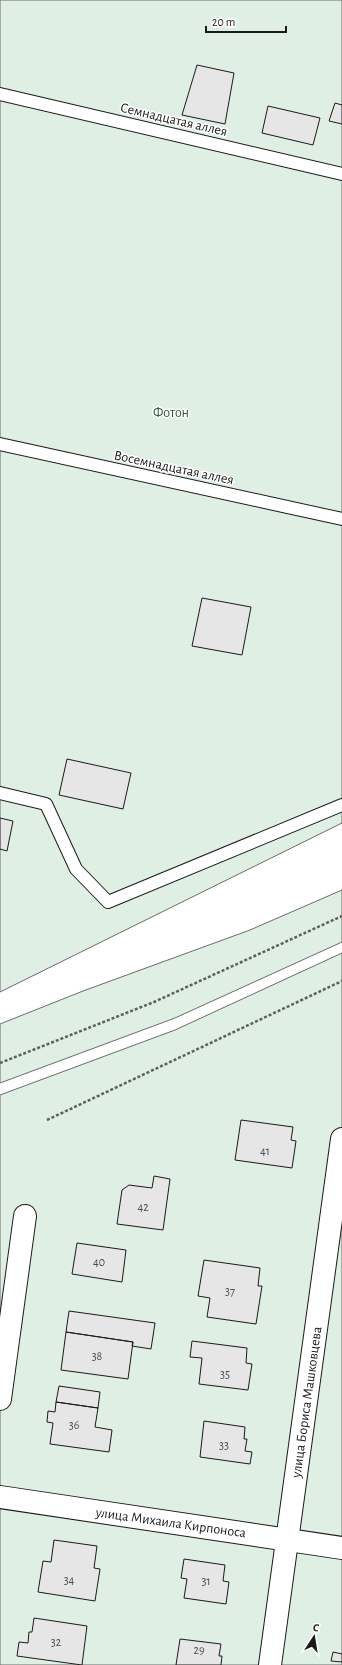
<svg xmlns="http://www.w3.org/2000/svg" width="342" height="1665" viewBox="0 0 342 1665" font-family="'Alegreya Sans',sans-serif">
<rect width="100%" height="100%" fill="#fff"/>
<path fill="#e0efe3" stroke="#6a6a6a" d="M0,0H342V823L0,992Z
M342,890V942L175,1018L0,1083V1024L83,991L250,930Z
M342,953V1665H0V1095L175,1030Z"/>
<path fill="#e6e6e6" stroke="#1a1a1a" d="M197,65L234,73L225,124L182,115Z
M335,103L342,105V124L329,121Z
M268,106L320,118L313,145L262,133Z
M202,598L251,607L242,655L192,646Z
M67,759L131,773L123,809L59,795Z
M0,818L13,821L7,851L0,849Z
M241,1120L293,1127L291,1140L296,1141L292,1168L235,1160Z
M154,1176L170,1179L163,1230L117,1224L122,1190L129,1185L152,1188Z
M77,1243L126,1250L122,1282L72,1274Z
M204,1260L260,1268L258,1286H262L256,1324L207,1317L210,1298L198,1296Z
M69,1311L155,1323L151,1349L132,1346L133,1342L66,1332Z
M66,1332L133,1342L128,1379L61,1370Z
M192,1341L247,1348L246,1363L252,1364L248,1390L199,1384L202,1358L190,1357Z
M59,1386L100,1392L98,1408L56,1402Z
M56,1402L98,1408L95,1427L112,1430L109,1452L50,1444L53,1423L47,1422L48,1411L55,1412Z
M204,1421L245,1427L244,1439H247L245,1451L252,1452L250,1464L200,1457Z
M54,1540L97,1546L94,1568L100,1569L95,1601L38,1592L43,1561L51,1562Z
M184,1559L225,1565L223,1581L229,1582L226,1604L184,1598L187,1579L181,1578Z
M34,1618L87,1626L82,1665L17,1656L19,1642L28,1643L29,1632H32Z
M180,1639L221,1644L219,1656H222L221,1665H176Z
M333,1652L342,1654V1662L331,1661Z"/>
<g fill="none" stroke-linecap="round" stroke-linejoin="round">
<g stroke="#1a1a1a" stroke-width="14">
<path id="lane" d="M0,94L342,174
M0,444L342,519
M0,793L46,804L76,869L108,902L342,805"/>
</g>
<g stroke="#1a1a1a" stroke-width="24">
<path id="street" d="M0,1399L25,1216
M0,1497L342,1548
M270,1665L342,1139"/>
</g>
<path stroke="#5f5f5f" stroke-width="2.5" stroke-dasharray="3 2" stroke-linecap="butt" d="M0,1063L154,1002L342,916
M47,1120L342,981"/>
<use href="#lane" stroke="#fff" stroke-width="12"/>
<use href="#street" stroke="#fff" stroke-width="22"/>
</g>
<g text-anchor="middle" stroke-width="3" stroke-linejoin="round" paint-order="stroke">
<g font-size="12" fill="#4d4d4d">
<text x="265" y="1155">41</text>
<text x="143" y="1211">42</text>
<text x="99" y="1266">40</text>
<text x="230" y="1295">37</text>
<text x="97" y="1360">38</text>
<text x="225" y="1378">35</text>
<text x="74" y="1429">36</text>
<text x="224" y="1449">33</text>
<text x="69" y="1584">34</text>
<text x="206" y="1585">31</text>
<text x="56" y="1646">32</text>
<text x="199" y="1654">29</text>
</g>
<g font-size="14" fill="#1a1a1a" stroke="#fff">
<text transform="translate(174 119) rotate(13)" y="5">Семнадцатая аллея</text>
<text transform="translate(174 467) rotate(12)" y="5">Восемнадцатая аллея</text>
<text transform="translate(306 1402) rotate(-82)" y="5">улица Бориса Машковцева</text>
<text transform="translate(171 1522) rotate(8)" y="5">улица Михаила Кирпоноса</text>
</g>
<g font-size="14" fill="#2b5a34" stroke="#fff">
<text x="171" y="417">Фотон</text>
</g>
</g>
<g transform="translate(314 1637) rotate(12)" stroke="#ffffff" stroke-width="3" paint-order="stroke">
<path d="M0-3L7 15L0 10L-7 15Z" fill="#1a1a1a"/>
<text y="-6" font-size="11" font-weight="bold" text-anchor="middle" fill="#1a1a1a">С</text>
</g>
<path d="M206 26v6h80v-6" fill="none" stroke="#1a1a1a" stroke-width="2"/>
<text x="212" y="26" font-size="12" fill="#1a1a1a" stroke="#ffffff" stroke-width="3" paint-order="stroke">20 m</text>
</svg>
